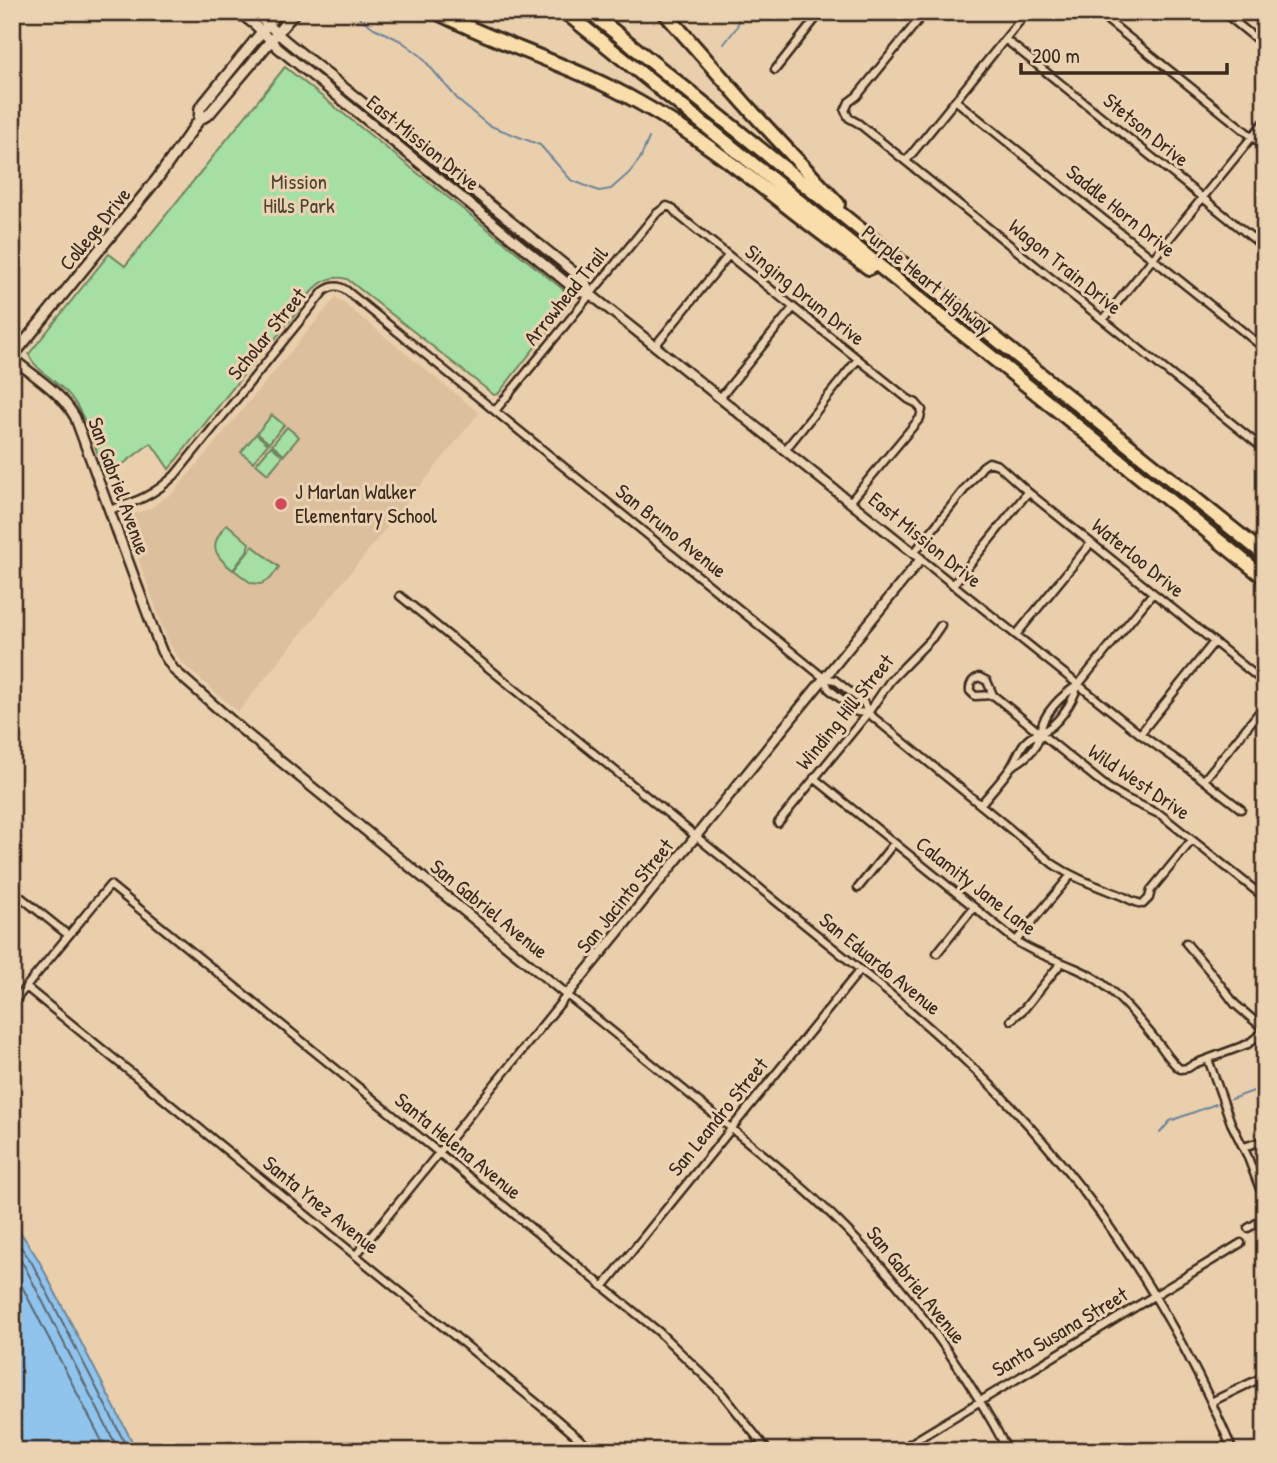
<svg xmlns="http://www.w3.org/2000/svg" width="1277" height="1463" viewBox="0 0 1277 1463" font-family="'Patrick Hand',sans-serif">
<rect width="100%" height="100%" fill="#eacfad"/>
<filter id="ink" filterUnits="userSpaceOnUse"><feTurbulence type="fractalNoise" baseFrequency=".0143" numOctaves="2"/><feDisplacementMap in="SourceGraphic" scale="14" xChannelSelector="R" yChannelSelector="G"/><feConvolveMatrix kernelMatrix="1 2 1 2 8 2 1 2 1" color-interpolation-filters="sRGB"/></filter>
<g filter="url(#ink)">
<path fill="#dcc09d" d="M336,297L479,413L238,712L181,662L171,647L164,631L124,518L150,508L174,492Z"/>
<path fill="#a5dfa4" stroke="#708461" stroke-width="2" d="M285,67L569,294L571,302L498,394L494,395L347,279C326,273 314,288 302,303V306L288,323L286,322L285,323L286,325L274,340L272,339L258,356L169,469L151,443L106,477C96,450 88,420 71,397C61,384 32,368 29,354L109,254L125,266Z
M272,415L284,425L269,443L257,433Z
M287,427L299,437L284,455L272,445Z
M256,434L268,444L253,462L241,452Z
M271,446L283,456L268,474L256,464Z
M227,524L249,543L247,551L233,570C212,554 209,544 227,524Z
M253,546L279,567L271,578L261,584L251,583L234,570Z"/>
<path fill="#90c4ed" stroke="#6e869a" stroke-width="2" d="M12,1225L19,1230L38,1259L137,1451H12Z"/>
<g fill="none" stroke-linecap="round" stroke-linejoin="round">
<path stroke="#5d6871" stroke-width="2" d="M12,1234L32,1263L129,1451
M12,1248L25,1267L119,1451
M12,1267L107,1451"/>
<path stroke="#6e869a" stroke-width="2" d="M351,12L374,28L401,41L420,55L460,102L488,125L540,145L571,180L599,191L611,189L629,173L640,159L649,138
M724,44L737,27L740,12
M1231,1099L1265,1087
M1160,1133L1170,1121L1216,1104"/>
<g stroke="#3b2a1e" stroke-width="11">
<path id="minor" d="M925,12L857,96L849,102L845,111L849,118L858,123L1265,450
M1097,12L1265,147
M1223,12L1265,46
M1005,39L1265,248
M775,70L821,12
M955,100L1265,349
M906,161L1027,12
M1103,320L1265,121
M655,346L728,256
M720,398L793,308
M495,411L656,214L667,206L672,208L678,215L908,399L916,403L922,410L920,418L850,502
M785,450L858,359
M109,510C137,502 154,495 175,475L324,291C333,285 339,285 347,291L824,678L829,689L857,712L868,713
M914,553L983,466L989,462L998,465L1028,492L1260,679L1265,681
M921,559L1140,734L1184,765L1241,809
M953,585L1028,492
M400,596L895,998C934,1031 972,1065 1008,1103C1104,1204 1179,1323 1233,1451
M1016,635L1091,543
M824,678L835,680L864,703L868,713L1053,864C1075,879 1097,886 1122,896C1129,899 1135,903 1143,904L1149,898L1151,890L1192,840
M993,695L975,696L970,691C969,684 973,679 979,677L987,681L993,695L1108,788L1127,799L1161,815L1265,898
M1140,734L1214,642
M1012,766C1025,759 1038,748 1040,733C1057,727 1073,702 1078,685
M814,778L1016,941C1042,959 1074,963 1099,981C1122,998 1142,1023 1159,1044C1166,1053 1171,1062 1180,1069L1188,1068L1194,1064L1248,1044L1265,1030
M1204,780L1265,705
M981,804C990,793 1000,782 1009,770C1020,755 1019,740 1040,733C1042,714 1062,695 1078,685L1153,593
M778,823L868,713L890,681L932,638L941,625
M858,888L894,843
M12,890L68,935
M1016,941L1071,875
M1186,943L1213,975L1235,1004L1265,1030
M937,953L974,907
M26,987L554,1417L593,1451
M12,1004L110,885L659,1332L721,1392L768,1451
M1011,1020L1024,1009L1061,963
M1208,1059L1231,1123L1247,1155L1265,1202
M1244,1147L1265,1140
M1248,1228L1260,1221L1265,1215
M356,1255L567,995C617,1035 667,1076 716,1116C760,1152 805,1187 845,1228C910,1293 965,1369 1008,1451
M603,1287L860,970
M1211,1402L1265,1376
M898,1451L1241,1243"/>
</g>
<g stroke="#3b2a1e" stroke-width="13">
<path id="tertiary" d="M253,12L285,40L585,281L590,294
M12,358C35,377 60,391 75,417L158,642L162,652L174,670L241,729L567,995L921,559L590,294L577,291L278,48L255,25L238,12"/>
</g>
<g stroke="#3b2a1e" stroke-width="14">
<path id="secondary" d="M199,120L200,108L278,12
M12,357L157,179L199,120L209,114L295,12"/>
</g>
<g stroke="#3b2a1e" stroke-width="18">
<path id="motorway" d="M436,12C503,46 575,66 640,103C723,149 791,214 869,268
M565,12L1265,578
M590,12L1265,555
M664,12L753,113L838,204"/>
</g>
<use href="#minor" stroke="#ebd2b3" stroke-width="6"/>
<use href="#tertiary" stroke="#ebd2b3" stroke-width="8"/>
<use href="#secondary" stroke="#ebd2b3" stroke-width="9"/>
<use href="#motorway" stroke="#f9deab" stroke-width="12"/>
</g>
</g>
<circle fill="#d1495b" stroke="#ebd2b3" stroke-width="2.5" cx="281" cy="504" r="7"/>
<g text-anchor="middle" stroke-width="6" stroke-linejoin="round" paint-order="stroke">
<g font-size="21" fill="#3b2a1e" stroke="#ebd2b3">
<text transform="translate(1146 130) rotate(39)" y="7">Stetson Drive</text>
<text transform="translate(423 143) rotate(39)" y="7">East Mission Drive</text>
<text transform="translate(1121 211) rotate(39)" y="7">Saddle Horn Drive</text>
<text transform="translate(95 229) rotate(-51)" y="7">College Drive</text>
<text transform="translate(1065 267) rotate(39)" y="7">Wagon Train Drive</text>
<text transform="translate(927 280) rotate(39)" y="7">Purple Heart Highway</text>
<text transform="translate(805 295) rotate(39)" y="7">Singing Drum Drive</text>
<text transform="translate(566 296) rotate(-51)" y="7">Arrowhead Trail</text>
<text transform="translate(267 334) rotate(-51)" y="7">Scholar Street</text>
<text transform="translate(119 486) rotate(70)" y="7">San Gabriel Avenue</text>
<text transform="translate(671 531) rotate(39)" y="7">San Bruno Avenue</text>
<text transform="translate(925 540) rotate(39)" y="7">East Mission Drive</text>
<text transform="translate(1138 558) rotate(39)" y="7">Waterloo Drive</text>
<text transform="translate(845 712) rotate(-51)" y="7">Winding Hill Street</text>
<text transform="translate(1139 782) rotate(34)" y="7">Wild West Drive</text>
<text transform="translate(976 886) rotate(38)" y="7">Calamity Jane Lane</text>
<text transform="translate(625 896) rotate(-51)" y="7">San Jacinto Street</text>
<text transform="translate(489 909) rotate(39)" y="7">San Gabriel Avenue</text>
<text transform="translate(880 964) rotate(39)" y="7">San Eduardo Avenue</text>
<text transform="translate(718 1117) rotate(-51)" y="7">San Leandro Street</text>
<text transform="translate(458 1146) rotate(39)" y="7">Santa Helena Avenue</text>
<text transform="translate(321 1205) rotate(39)" y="7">Santa Ynez Avenue</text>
<text transform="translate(916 1285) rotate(51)" y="7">San Gabriel Avenue</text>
<text transform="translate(1060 1332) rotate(-31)" y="7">Santa Susana Street</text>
</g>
<g font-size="21" fill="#4b4532" stroke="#ebd2b3">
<text x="299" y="189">Mission<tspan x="299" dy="24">Hills Park</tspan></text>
</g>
<g font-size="21" fill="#3b2a1e" stroke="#ebd2b3" text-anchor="start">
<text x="295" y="499">J Marlan Walker<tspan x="295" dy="24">Elementary School</tspan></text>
</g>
</g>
<rect width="1277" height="1463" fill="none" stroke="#ebd2b3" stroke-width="42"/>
<rect x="21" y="21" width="1235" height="1421" fill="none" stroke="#3b2a1e" stroke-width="2.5" filter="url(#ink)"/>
<path d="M1021 63v10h206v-10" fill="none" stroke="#3b2a1e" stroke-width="3.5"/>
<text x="1032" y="63" font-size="21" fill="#3b2a1e" stroke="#ebd2b3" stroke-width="5" paint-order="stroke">200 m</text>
</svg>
